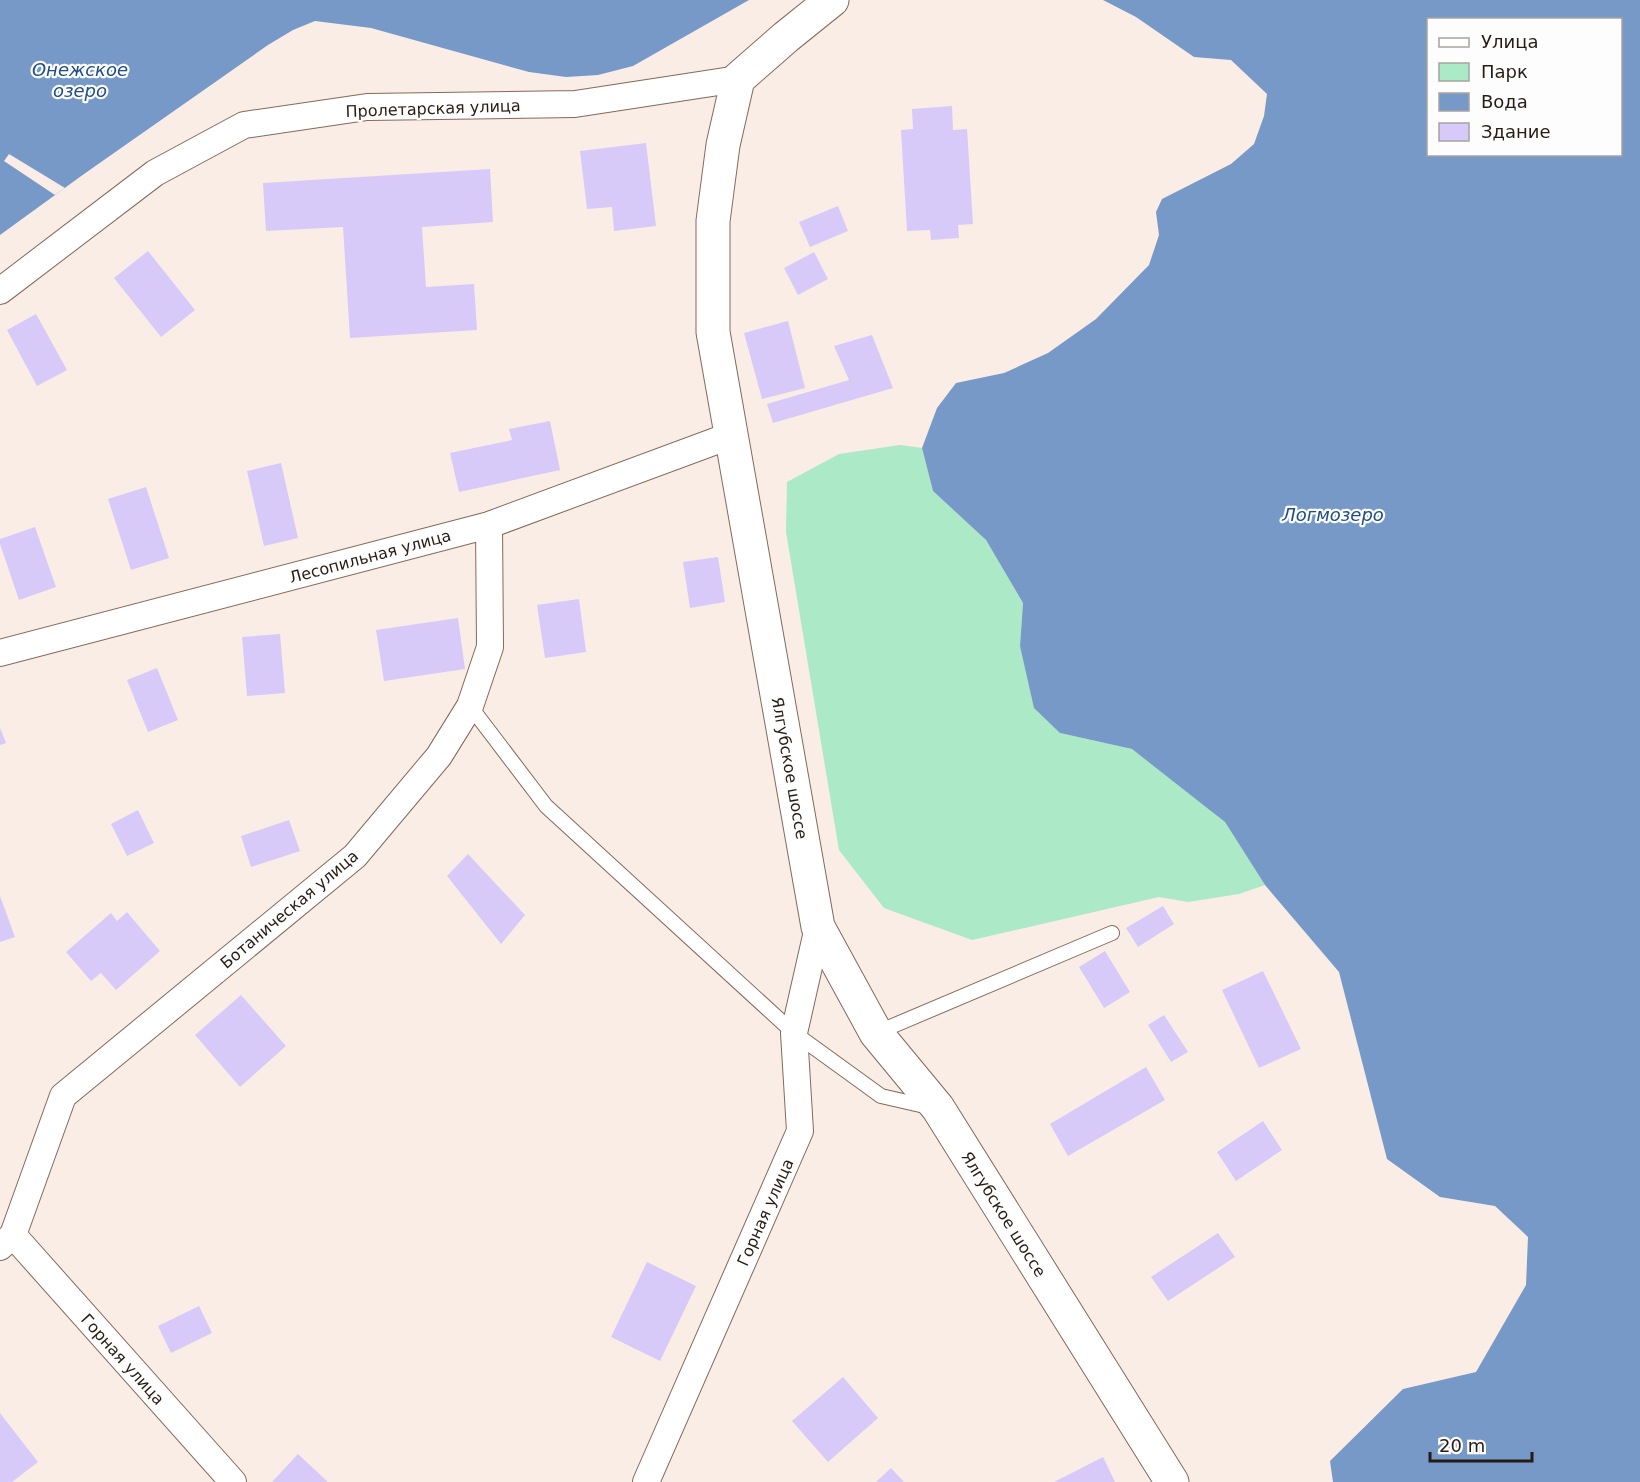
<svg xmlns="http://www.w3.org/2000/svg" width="1640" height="1482" viewBox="0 0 1640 1482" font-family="'DejaVu Sans',sans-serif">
<rect width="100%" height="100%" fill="#faede6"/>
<path fill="#abe9c7" d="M900,445L922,448L933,491L986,540L1023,603L1020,646L1060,733L1132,749L1171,778L1225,822L1265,885L1239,894L1188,902L1159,897L972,940L884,908L839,850L786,532L787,482L839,454Z"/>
<path fill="#7699c8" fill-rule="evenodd" d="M0,0H749L633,66L598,75L566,77L529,72L371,28L315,21L293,30L268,45L84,174L0,235Z
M1103,0H1640V1482H1333L1330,1461L1403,1389L1476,1372L1526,1285L1528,1237L1495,1206L1440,1197L1387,1159L1339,972L1265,885L1225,822L1132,749L1060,733L1034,708L1020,646L1023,603L986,540L933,491L922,448L937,408L956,383L1004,373L1048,353L1096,319L1149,265L1159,235L1156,212L1162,199L1231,164L1254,144L1264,116L1267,94L1231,60L1194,57L1136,17ZM1428,20H1620V154H1428Z"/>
<path fill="#faede6" d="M9,154L65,188L55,195L4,161Z"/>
<path fill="#d7caf8" d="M952,106L953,130L967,129L973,224L958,225L959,238L931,240L930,230L907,231L901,130L913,129L912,109Z
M646,143L656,226L614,231L612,207L587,209L580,151Z
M490,169L493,222L422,227L426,287L474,284L477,330L350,338L343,227L266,231L263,183Z
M838,206L848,231L810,247L799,222Z
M148,251L195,310L161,337L114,278Z
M814,252L828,279L798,295L784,268Z
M36,314L67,370L37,386L7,330Z
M788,321L805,388L762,399L744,333Z
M872,335L893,388L773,423L767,404L849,380L834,346Z
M550,421L560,470L459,492L450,453L512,440L509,429Z
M281,463L298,538L264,546L247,471Z
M146,487L169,558L131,570L108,499Z
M35,527L56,587L19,600L0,544V539Z
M718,557L725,602L690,608L683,562Z
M579,599L586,652L545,658L537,605Z
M458,618L465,669L384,681L376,630Z
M280,634L285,693L247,696L242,637Z
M157,668L178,720L148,732L127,680Z
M0,728L6,743L0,745Z
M138,810L154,843L127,856L111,824Z
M289,820L300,851L251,867L241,836Z
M468,854L525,915L501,944L447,876Z
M0,896L15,937L0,942Z
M1163,906L1174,924L1138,947L1126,928Z
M127,912L160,951L116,990L101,973L91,981L66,952L111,913L117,921Z
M1105,951L1130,992L1104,1008L1079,967Z
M1263,971L1301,1049L1259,1068L1222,990Z
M241,995L286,1046L240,1087L195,1035Z
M1164,1015L1188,1052L1171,1062L1148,1025Z
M1146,1067L1165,1100L1068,1156L1050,1124Z
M1263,1121L1282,1150L1236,1181L1217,1152Z
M1218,1233L1235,1257L1168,1301L1151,1277Z
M647,1262L696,1286L660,1361L611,1337Z
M199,1306L212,1333L171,1353L158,1326Z
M843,1377L878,1418L828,1462L792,1421Z
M0,1413L38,1462L12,1482H0Z
M298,1454L328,1482H272Z
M1103,1457L1115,1482H1054Z
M891,1468L904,1482H876Z"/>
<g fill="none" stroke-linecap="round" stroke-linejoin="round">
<g stroke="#856959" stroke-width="16">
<path id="lane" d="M470,706L546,806L794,1033L881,1096L929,1107
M876,1033L1112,933"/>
</g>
<g stroke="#856959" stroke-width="28">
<path id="street" d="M0,291L155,173L244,125L367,107L575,104L738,79
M0,653L489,525L732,435
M13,1235L233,1482
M0,1247L13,1235L63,1096L355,856L439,756L470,706L490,647L489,525
M646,1482L800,1131L794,1033L818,927"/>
</g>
<g stroke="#856959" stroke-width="35">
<path id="secondary" d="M832,0L786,37L738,79L723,145L713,221V332L818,927L876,1033L938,1108L1172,1482"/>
</g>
<use href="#lane" stroke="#fff" stroke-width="14"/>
<use href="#street" stroke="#fff" stroke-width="26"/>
<use href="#secondary" stroke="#fff" stroke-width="33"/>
</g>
<g text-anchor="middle" stroke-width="4.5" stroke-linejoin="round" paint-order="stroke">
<g font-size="16" fill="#271c15" stroke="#fdfdfd">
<text transform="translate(433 108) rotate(-2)" y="6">Пролетарская улица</text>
<text transform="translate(370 556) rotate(-15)" y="6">Лесопильная улица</text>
<text transform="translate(790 768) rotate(80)" y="6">Ялгубское шоссе</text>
<text transform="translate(289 909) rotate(-40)" y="6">Ботаническая улица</text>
<text transform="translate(765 1212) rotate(-66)" y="6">Горная улица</text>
<text transform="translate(1004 1214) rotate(58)" y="6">Ялгубское шоссе</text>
<text transform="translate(123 1359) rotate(48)" y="6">Горная улица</text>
</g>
<g font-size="18" font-style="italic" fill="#1e4d88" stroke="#fdfdfd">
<text x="80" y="76">Онежское<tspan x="80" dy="21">озеро</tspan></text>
<text x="1333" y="521">Логмозеро</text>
</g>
</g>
<rect x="1427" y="18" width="195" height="138" fill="#fdfdfd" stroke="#a7a3a0" stroke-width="1.5"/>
<rect x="1439" y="38" width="30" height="9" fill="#ffffff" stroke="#a7a3a0" stroke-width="1.5"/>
<text x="1481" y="48" font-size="18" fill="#271c15">Улица</text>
<rect x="1439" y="63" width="30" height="18" fill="#abe9c7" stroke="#a7a3a0" stroke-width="1.5"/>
<text x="1481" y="78" font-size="18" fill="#271c15">Парк</text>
<rect x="1439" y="93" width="30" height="18" fill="#7699c8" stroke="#a7a3a0" stroke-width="1.5"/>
<text x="1481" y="108" font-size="18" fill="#271c15">Вода</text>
<rect x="1439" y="123" width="30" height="18" fill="#d7caf8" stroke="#a7a3a0" stroke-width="1.5"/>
<text x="1481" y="138" font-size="18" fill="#271c15">Здание</text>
<path d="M1430 1452v9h102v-9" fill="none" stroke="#271c15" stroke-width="3"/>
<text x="1439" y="1452" font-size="18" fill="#271c15" stroke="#fdfdfd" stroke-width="4.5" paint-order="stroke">20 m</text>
</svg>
